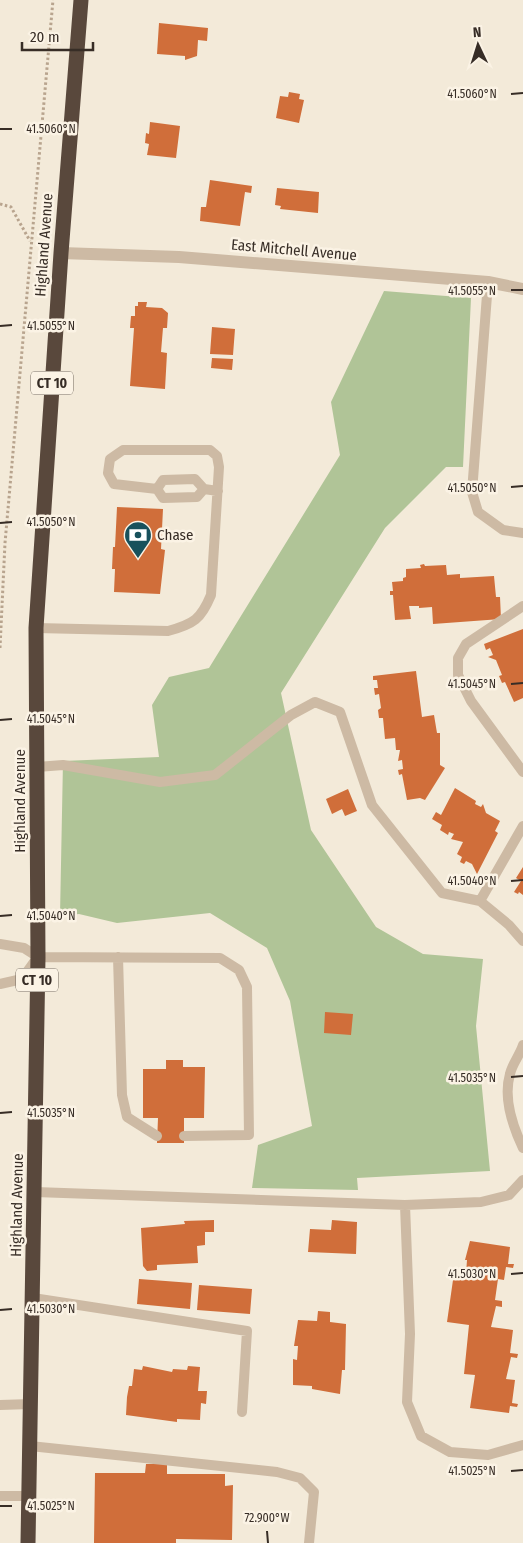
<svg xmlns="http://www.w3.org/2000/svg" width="523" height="1543" viewBox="0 0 523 1543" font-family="'Fira Sans Condensed',sans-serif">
<rect width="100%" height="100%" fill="#f3ead9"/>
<path fill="#b0c497" d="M384,291L471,298L463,467H446L385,528L281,693L311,830L376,927L423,954L483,959L476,1026L490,1171L357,1178L358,1190L252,1188L258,1145L312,1126L290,1001L267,948L210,913L117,923L79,914L60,916L63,761L159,757L152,705L169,677L209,668L340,455L331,402Z"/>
<path fill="#d06e3a" d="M159,23L208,28L207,41L198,40L197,56L185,60V56L157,54Z
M289,92L300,94L299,99L304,100L299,123L276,118L280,96L288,97Z
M150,122L180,126L176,158L147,155L149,144L145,143L146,133L149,134Z
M210,180L252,186L251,193L245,192L240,226L200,221L201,207H206Z
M277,188L319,192L318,213L280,209L281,206L275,205Z
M138,302H147L146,307L162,308L168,313L167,328H163L161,352L167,353L165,389L130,386L134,328H130L131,316H135V306H138Z
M212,327L235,329L233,355L210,354Z
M212,358L233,359L232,370L211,368Z
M117,507L163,509L161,549L165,550L160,594L114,592L115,569H112L113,547H115Z
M424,564L425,566L446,565L447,575L460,574V578L494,576L496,597H500L501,619L433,624L432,607L419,608V606H409L411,619L395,620L393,595H390V591H393L392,582L403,581V578L406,577V569L421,568L420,565Z
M523,629V698L514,702L505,682L502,683L499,676L502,675L496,660L488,657L493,655L490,648L486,650L484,644Z
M416,671L422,717L434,715L437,733H440V765L445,768L425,800L420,798L407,800L402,774L399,775L398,770L403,769L402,760L398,761L400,750H396L395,738L385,739L383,718H379L378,710L381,708L379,694L375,695L374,688H378L377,680H373V676Z
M455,788L476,801L475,804L481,807L483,804L486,813L500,821L495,831L498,833L477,874L472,864L466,861L464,864L460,862L462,857L457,854L463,842L451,839L454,834L449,832L448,835L440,830L442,825L432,819L436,812L441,815Z
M348,789L357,811L345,816L342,809L332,814L326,799Z
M523,867V895L519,892L518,894L514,892L521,881L516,878Z
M325,1012L353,1014L351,1035L324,1033Z
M166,1060H183V1067H205L204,1118H184V1143H157L158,1118H143V1069H166Z
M214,1220V1232H205V1245L197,1246L198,1263L157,1265V1270L147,1271L143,1266L141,1228L185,1224L184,1221Z
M332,1220L357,1222L356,1254L308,1252L310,1229L331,1230Z
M470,1241L510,1247L508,1264H514L513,1268L506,1267L504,1280L498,1279L495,1300L502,1301V1307L496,1306L491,1327L513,1330L510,1353L518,1354L517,1358L511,1357L506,1379L515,1380L512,1403L518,1404L517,1407L510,1406L509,1413L470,1408L475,1375L464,1374L469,1325L447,1322L454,1273L466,1274L467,1260H465Z
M139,1279L192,1283L190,1309L137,1304Z
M199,1285L252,1289L250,1314L197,1310Z
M318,1311L330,1312V1322L346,1324L345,1370H342L340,1394L312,1389V1386L293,1385V1359L297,1360L298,1346H294L298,1320L317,1321Z
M143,1366L172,1372L173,1369L187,1370L188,1366L200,1367L198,1391H207L206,1404L201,1403L200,1420L177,1419V1422L126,1415L127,1397L129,1386H132L134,1369L142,1370Z
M146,1464H167V1474H225V1486L233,1485L232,1540L176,1539V1543H94L95,1473H145Z"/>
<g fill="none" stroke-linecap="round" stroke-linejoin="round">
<path stroke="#b8a48e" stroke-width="3" stroke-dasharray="2.5 2.5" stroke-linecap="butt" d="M0,204L11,207L30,241
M0,648L5,543L53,0"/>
<path stroke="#cdbaa4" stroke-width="10" d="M488,282L472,492L478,512L503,530L523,533
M157,489L163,480L195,479L204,489L218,491
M157,489L163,498L197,497L204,489
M523,606L466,644L458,658V675L471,701L523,772
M36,628L168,631C194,624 201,619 211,595L219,467L217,456L210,450H123L110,459L108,473L114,484L157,489
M37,767L63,765L160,782L215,775L291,715L315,702L340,712L372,805L442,893L480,901
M523,826L480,901L509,925L523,941
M0,944L24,948L38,957L220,958L239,970L247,987L249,1135L184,1136
M118,957L122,1095L127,1117L157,1136
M0,984L22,979L37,958
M523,1045C520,1055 512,1064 510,1074C503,1098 513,1127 523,1148
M35,1192L405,1205L481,1202L509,1195L523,1180
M405,1205L410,1334L407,1402L421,1436L450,1452L488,1455L523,1445
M33,1298L247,1331L242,1412
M0,1405L31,1404
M30,1446L277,1472L300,1478L314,1492L309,1543
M0,1496H29"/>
<path stroke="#cdbaa4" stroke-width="12" d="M61,253L179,257L488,282L523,289"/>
<path stroke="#59483c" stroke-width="15" d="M28,1543L38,957L36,628L61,253L81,0"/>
</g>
<path fill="none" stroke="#372d26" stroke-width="2" d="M511,94L523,93M0,129H12M511,290H523M0,326L12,325M511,487L523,486M0,523L12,522M511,684L523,683M0,720L12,719M511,881L523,880M0,916L12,915M511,1077L523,1076M0,1113L12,1112M511,1274L523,1273M0,1310L12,1309M511,1471L523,1470M0,1506H12M267,1531L268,1543"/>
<defs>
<g id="bank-pin" transform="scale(1.4375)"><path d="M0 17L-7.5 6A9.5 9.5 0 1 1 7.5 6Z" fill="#18515c" stroke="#fbf3e5"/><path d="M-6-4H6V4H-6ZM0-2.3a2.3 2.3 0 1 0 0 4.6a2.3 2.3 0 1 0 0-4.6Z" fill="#fff"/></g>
</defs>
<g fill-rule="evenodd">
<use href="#bank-pin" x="138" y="535"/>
</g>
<g text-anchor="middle" stroke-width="5" stroke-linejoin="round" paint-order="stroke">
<g fill="#fbf3e5" stroke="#72685f" stroke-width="1">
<rect x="31" y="371.5" width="42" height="23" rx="4"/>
<rect x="16" y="968.5" width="42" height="23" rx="4"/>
</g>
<g font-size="14" font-weight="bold" fill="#372d26">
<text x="52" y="388">CT 10</text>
<text x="37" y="985">CT 10</text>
</g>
<g font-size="15" fill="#372d26" stroke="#fbf3e5">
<text transform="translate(44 245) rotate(-86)" y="5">Highland Avenue</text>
<text transform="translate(294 250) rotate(5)" y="5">East Mitchell Avenue</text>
<text transform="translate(20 801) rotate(-90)" y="5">Highland Avenue</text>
<text transform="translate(17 1205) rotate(-89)" y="5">Highland Avenue</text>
</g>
<g font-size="15" fill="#372d26" stroke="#fbf3e5" text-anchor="start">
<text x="157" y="540">Chase</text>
</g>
</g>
<g font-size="12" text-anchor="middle" fill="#372d26" stroke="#fbf3e5" stroke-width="5" stroke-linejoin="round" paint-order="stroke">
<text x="472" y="98">41.5060°N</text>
<text x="51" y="133">41.5060°N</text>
<text x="472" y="295">41.5055°N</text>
<text x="51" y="330">41.5055°N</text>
<text x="472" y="492">41.5050°N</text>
<text x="51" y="526">41.5050°N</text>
<text x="472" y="688">41.5045°N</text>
<text x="51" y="723">41.5045°N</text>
<text x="472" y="885">41.5040°N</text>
<text x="51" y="920">41.5040°N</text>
<text x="472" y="1082">41.5035°N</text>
<text x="51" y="1117">41.5035°N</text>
<text x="472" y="1278">41.5030°N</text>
<text x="51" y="1313">41.5030°N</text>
<text x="472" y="1475">41.5025°N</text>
<text x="51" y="1510">41.5025°N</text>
<text x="267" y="1522">72.900°W</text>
</g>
<g transform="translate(478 45) rotate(356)" stroke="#fbf3e5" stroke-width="4" paint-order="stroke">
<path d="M0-4L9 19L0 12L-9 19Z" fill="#372d26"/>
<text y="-8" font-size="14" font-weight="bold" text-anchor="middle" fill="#372d26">N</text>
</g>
<path d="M22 42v8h71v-8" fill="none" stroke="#372d26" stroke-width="2.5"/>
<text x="30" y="42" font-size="15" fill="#372d26" stroke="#fbf3e5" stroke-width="4" paint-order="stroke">20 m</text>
</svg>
